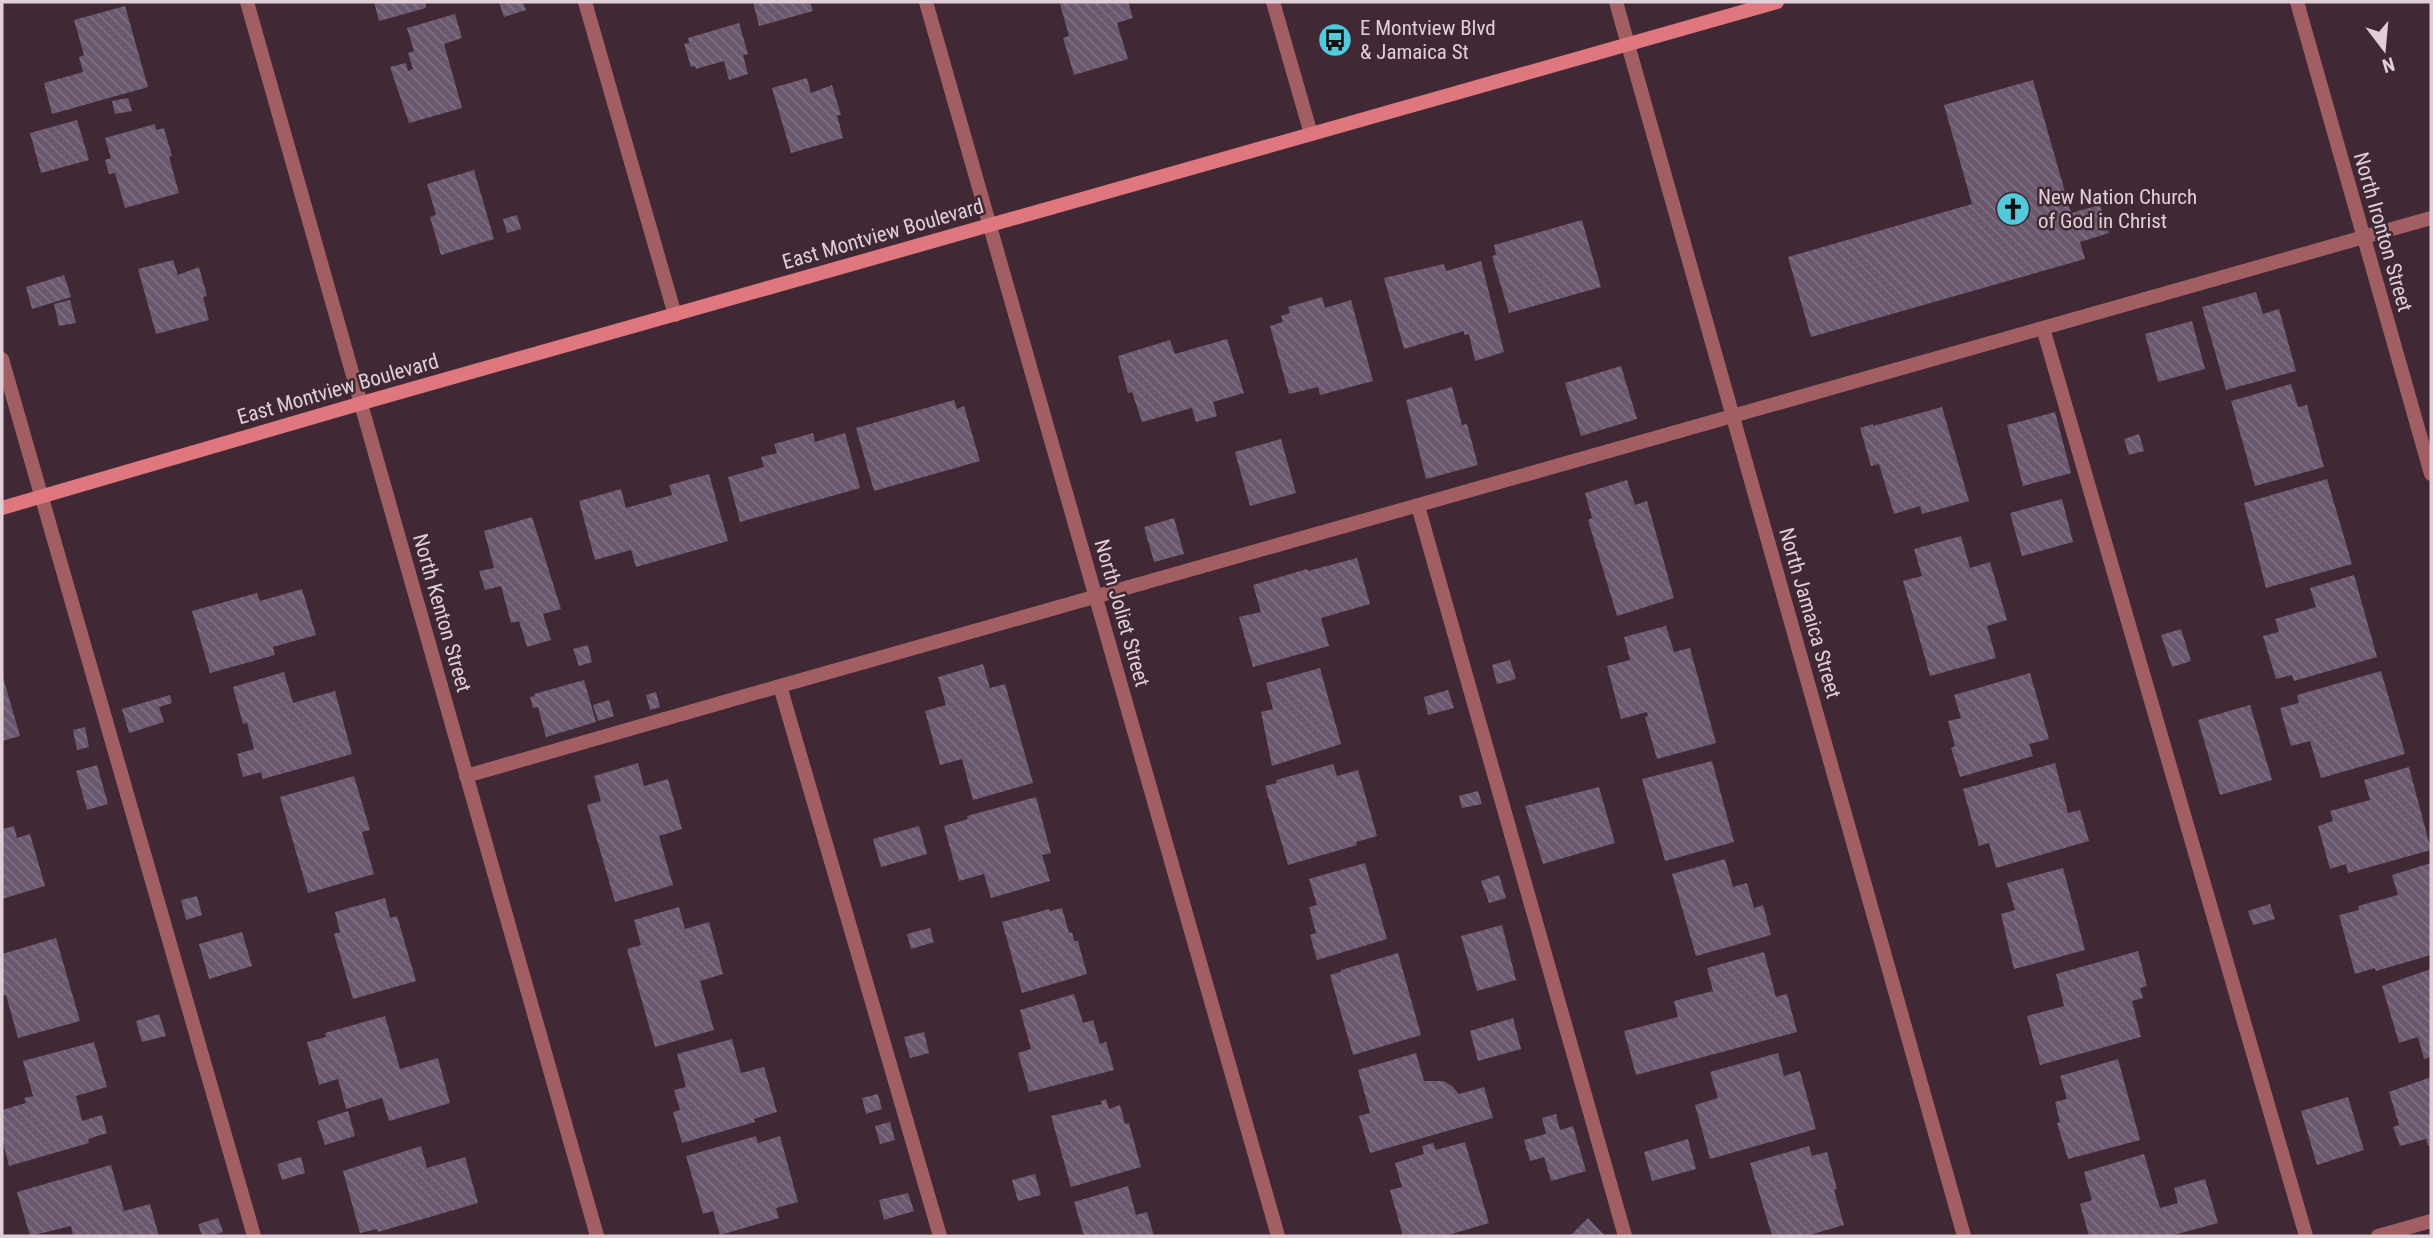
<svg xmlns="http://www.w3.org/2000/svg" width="2433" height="1238" viewBox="0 0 2433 1238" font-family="'Roboto Condensed',sans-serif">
<defs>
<pattern id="building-back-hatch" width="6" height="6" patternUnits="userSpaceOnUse" patternTransform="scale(1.75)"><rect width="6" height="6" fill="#6a586e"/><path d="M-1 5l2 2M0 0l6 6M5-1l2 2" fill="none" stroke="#7f6f82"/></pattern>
</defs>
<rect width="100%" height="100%" fill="#412835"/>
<path fill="url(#building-back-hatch)" d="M374,2H425L426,8L379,21Z
M499,2H523L526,10L504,17Z
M753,2H810L813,11L759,26Z
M1067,2H1128L1133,18L1117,23L1128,59L1074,75L1063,38L1069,36L1060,4Z
M125,6L148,87L52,114L44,83L83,72L79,57L84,55L74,20Z
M455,14L462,38L444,44L462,108L409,123L390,67L406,63L408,71L413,69L408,53L414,51L407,28Z
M739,23L748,54L743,55L748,74L729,80L724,61L696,69L695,66L691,67L684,44L689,43L688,38Z
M807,78L811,93L832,85L841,115H837L843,138L791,153L772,88Z
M2033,80L2071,213L2100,205L2109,233L2080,242L2085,259L1811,337L1788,257L1972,204L1944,105Z
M128,98L132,111L115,114L112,101Z
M77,120L89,160L41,173L30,133Z
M155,124L156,130L164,128L172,156L169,157L179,193L125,208L115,173L109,174L105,160L111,158L105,138Z
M474,170L494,239L441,255L430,217L436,215L427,184Z
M517,215L521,229L507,233L503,219Z
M1582,220L1601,287L1509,313L1492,256L1496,255L1494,245Z
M173,260L178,275L199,267L207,296L203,297L209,320L156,334L138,269Z
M1481,261L1504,352L1475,361L1469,334L1464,335V331L1404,349L1384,278L1444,264L1446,271Z
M64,275L71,297L32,309L26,287Z
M2256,292L2263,314L2279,309L2296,371L2226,390L2202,307Z
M1322,297L1325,308L1351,300L1373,381L1320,395L1318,387L1289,394L1270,326L1283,322L1281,316L1290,313L1288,307Z
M70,300L76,323L59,326L54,304Z
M2192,321L2205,369L2158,382L2145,334Z
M1227,339L1244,393L1213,402L1217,416L1196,422L1192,408L1142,422L1132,392L1128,393L1118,356L1170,340L1175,354Z
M1621,366L1637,419L1581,436L1565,383Z
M2291,384L2298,407L2307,405L2324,467L2255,486L2231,401Z
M1452,387L1462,425L1467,424L1478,465L1426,479L1406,400Z
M954,400L957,409L964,406L980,461L874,491L856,428Z
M1942,407L1969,501L1922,514L1920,506L1894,514L1879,464L1871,466L1860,428L1873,424V426Z
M2055,412L2071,473L2023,486L2007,425Z
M813,433L815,442L845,433L860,488L740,522L728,477L764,467L761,457L777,453L774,444Z
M2139,434L2144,451L2129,455L2124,439Z
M1281,439L1296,493L1250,506L1235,452Z
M709,474L728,541L636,567L631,550L595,560L579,501L621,489L626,508L672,495L669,485Z
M2327,479L2352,564L2266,588L2244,503Z
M1627,480L1635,505L1647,501L1674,598L1617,616L1588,520L1592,518L1585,493Z
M2062,499L2073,542L2022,556L2010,513Z
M532,517L561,609L543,614L551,640L527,647L519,621L511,623L501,586L485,590L479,571L494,568L484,531Z
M1174,518L1184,554L1154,562L1144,527Z
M1961,536L1970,568L1990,562L2007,620L1987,626L1996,658L1930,676L1903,581L1922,576L1914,549Z
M1357,558L1370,604L1321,618L1329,646L1253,667L1239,617L1261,612L1253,585L1307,569L1308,571Z
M2354,575L2377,657L2294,681L2292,675L2276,679L2263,636L2279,632L2275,619L2316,607L2310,588Z
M302,589L316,635L273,647L275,655L210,673L192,611L257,593L260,601Z
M1666,626L1674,652L1690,648L1716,743L1657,759L1645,717L1648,716L1647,712L1621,719L1607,666L1630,660L1624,637Z
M2181,629L2191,661L2172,667L2161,635Z
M588,645L592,662L579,666L573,649Z
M1510,660L1516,679L1497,684L1492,665Z
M983,664L990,688L1005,684L1033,783L973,800L962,759L940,765L925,711L946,705L938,677Z
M1320,668L1341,744L1272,766L1261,712L1273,709L1266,683Z
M2381,671L2405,754L2321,778L2310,741L2291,746L2280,708L2299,703L2297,695Z
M284,672L293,703L335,691L352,754L263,779L261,772L243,777L237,754L254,749L247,723L243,724L233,687Z
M2030,673L2049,739L2029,744L2033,756L1960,777L1951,748L1955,746L1948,721L1961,718L1954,695Z
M2,674L20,736L2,741Z
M584,680L596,722L546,737L538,707L533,708L530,697L535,696L534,694Z
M1448,690L1454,708L1428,715L1424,697Z
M656,692L660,707L650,710L646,695Z
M170,695L172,703L159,707L164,722L129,733L122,709Z
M609,700L614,716L598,721L593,705Z
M2250,705L2272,780L2220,795L2198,720Z
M85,727L89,747L77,750L73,730Z
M1712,761L1734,842L1665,861L1642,779Z
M638,763L644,786L668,779L682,829L659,836L673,885L615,902L587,805L601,801L594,776Z
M2055,763L2068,813L2080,810L2089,841L1996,868L1989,843L1979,846L1963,789Z
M1333,764L1337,776L1358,770L1377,836L1356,842L1357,845L1288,865L1265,786L1277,783L1276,780Z
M97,765L108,804L87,810L76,771Z
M2409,767L2431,850L2348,873L2346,864L2330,869L2318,826L2333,821L2330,811L2370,800L2364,780Z
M354,776L370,830L362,832L374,874L308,893L280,797Z
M1599,787L1615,843L1543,864L1525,806Z
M1478,791L1482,804L1462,808L1459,796Z
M1036,797L1051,853L1042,855L1050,881L991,898L984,874L959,881L944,826L968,819L967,816Z
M14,826L17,838L30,834L45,886L2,899V829Z
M919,826L927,854L881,867L873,839Z
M1725,859L1733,887L1747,883L1754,908L1763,905L1771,935L1696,956L1672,874Z
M1365,863L1387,939L1317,960L1310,935L1316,933L1309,907L1317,905L1309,879Z
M2431,863V955L2376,971L2375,968L2355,974L2339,915L2359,910L2358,906L2398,895L2392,875Z
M2063,868L2085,950L2014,969L2001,914L2015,910L2007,883Z
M1499,875L1506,898L1489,903L1481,881Z
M197,896L202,915L186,920L181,900Z
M385,898L390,918L397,916L416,981L353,999L334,934L340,932L335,912Z
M2270,904L2275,919L2253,925L2248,911Z
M679,907L685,929L709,922L723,974L700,981L714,1030L655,1047L627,949L641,945L634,920Z
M1062,908L1069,933L1072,932L1074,941H1078L1087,974L1022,993L1002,922L1049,909L1050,911Z
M1502,925L1516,980L1477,991L1461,936Z
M930,928L934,942L911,949L907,934Z
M242,932L252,966L209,979L199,944Z
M56,938L80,1021L18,1038L6,995L2,996V954Z
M2138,951L2147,986L2140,988L2143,998L2132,1001L2141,1037L2040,1065L2027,1016L2064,1006L2056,974Z
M1764,952L1776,997L1787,994L1797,1032L1636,1075L1624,1031L1678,1017L1674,1001L1713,991L1707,968Z
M1398,953L1421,1035L1353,1055L1330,975L1341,972V970Z
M2431,969V1057L2424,1059L2418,1037L2399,1043L2382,986Z
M1074,994L1083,1023L1093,1020L1100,1044L1106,1042L1114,1070L1029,1092L1018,1053L1031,1049L1020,1010Z
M159,1014L166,1036L142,1042L136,1021Z
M385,1016L400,1069L438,1058L450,1103L389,1121L382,1098L346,1109L338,1079L319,1085L307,1042L326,1037L325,1033Z
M1513,1018L1521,1049L1478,1061L1470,1031Z
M924,1032L929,1053L910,1058L904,1037Z
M732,1039L741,1073L764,1067L777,1112L754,1119L755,1122L682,1143L673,1112L680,1110L674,1090L686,1087L677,1054Z
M94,1042L107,1087L76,1096L82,1121L102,1115L107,1133L88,1139L89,1143L9,1166L2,1138V1110L26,1103L24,1098L33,1096L23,1061Z
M1416,1053L1424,1081H1443L1452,1086L1459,1094L1484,1087L1493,1118L1370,1153L1359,1116L1370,1113L1358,1070Z
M1778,1053L1784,1076L1800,1071L1816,1129L1710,1159L1695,1105L1718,1098L1710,1072Z
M2118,1059L2140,1140L2068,1159L2057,1123L2060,1122L2055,1102L2067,1099L2060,1076Z
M2431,1077V1145L2428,1146L2426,1139L2400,1146L2393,1127L2399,1125L2389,1092Z
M878,1094L882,1109L866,1114L862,1098Z
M2348,1097L2364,1150L2317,1165L2301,1111Z
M1106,1099L1109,1109L1120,1105L1125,1124L1129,1123L1141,1167L1071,1187L1051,1116L1102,1104L1101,1101Z
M348,1111L355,1136L325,1145L317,1121Z
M1556,1114L1560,1130L1573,1126L1586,1171L1551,1181L1544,1157L1530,1161L1524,1140L1546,1134L1542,1118Z
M890,1122L895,1140L880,1144L875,1126Z
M756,1136L758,1143L780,1136L798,1202L776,1208L779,1218L720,1235L713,1211L703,1214L686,1156Z
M1688,1139L1696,1169L1652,1181L1644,1152Z
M1465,1142L1489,1223L1445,1236H1403L1390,1190L1402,1187L1395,1163L1424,1154L1422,1146L1433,1143L1436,1150Z
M421,1146L427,1168L465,1157L478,1203L378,1232L377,1229L360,1233L343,1171Z
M1809,1146L1812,1156L1827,1152L1837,1189L1834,1190L1844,1225L1806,1236H1772L1750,1163Z
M2144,1154L2160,1208L2178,1203L2174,1188L2205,1179L2218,1223L2170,1236H2089L2080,1204L2092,1200L2084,1172Z
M301,1157L305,1173L282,1180L277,1164Z
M111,1165L124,1211L150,1204L159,1236H73L71,1226L30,1236L17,1192Z
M1035,1174L1041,1195L1018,1201L1012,1180Z
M1128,1186L1136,1215L1147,1212L1154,1236H1084L1074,1202Z
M908,1193L914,1211L884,1220L879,1200Z
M218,1218L223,1232L211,1236H202L198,1224Z
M1588,1218L1605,1236H1570Z"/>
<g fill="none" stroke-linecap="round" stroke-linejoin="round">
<path stroke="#a15f63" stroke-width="14" d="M585,2L675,315
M1273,2L1311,134
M2043,328L2306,1236
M2,359L254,1236
M1418,506L1625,1236
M466,776L780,686
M940,1236L780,686L2431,218"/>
<path stroke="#a15f63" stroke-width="14" d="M247,2L597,1236
M926,2L1278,1236
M1616,2L1964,1236
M2297,2L2431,474
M2378,1236L2431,1221"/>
<path stroke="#de777e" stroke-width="14" d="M2,508L362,403L1777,2"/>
</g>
<defs>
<g id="bus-disc" transform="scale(1.75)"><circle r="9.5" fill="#53cadc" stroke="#412835"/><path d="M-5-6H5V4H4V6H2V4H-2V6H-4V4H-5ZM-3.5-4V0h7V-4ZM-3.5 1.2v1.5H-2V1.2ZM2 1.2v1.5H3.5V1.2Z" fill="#111"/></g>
<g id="church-disc" transform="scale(1.75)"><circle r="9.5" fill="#53cadc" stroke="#412835"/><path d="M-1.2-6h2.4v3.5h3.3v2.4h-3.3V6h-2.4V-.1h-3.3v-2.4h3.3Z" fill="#111"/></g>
</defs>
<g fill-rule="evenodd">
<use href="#bus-disc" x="1335" y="40"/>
<use href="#church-disc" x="2013" y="209"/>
</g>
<g text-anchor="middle" stroke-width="5" stroke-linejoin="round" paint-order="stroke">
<g font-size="21" fill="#e0cfd7" stroke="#412835" text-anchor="start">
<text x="1360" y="35">E Montview Blvd<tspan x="1360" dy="24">&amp; Jamaica St</tspan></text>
<text x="2038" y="204">New Nation Church<tspan x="2038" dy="24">of God in Christ</tspan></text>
</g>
<g font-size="21" fill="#e0cfd7" stroke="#412835">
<text transform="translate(2383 232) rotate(74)" y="7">North Ironton Street</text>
<text transform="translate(883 234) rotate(-16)" y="7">East Montview Boulevard</text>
<text transform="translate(338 389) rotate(-16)" y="7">East Montview Boulevard</text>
<text transform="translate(442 613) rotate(74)" y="7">North Kenton Street</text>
<text transform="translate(1122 613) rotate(74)" y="7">North Joliet Street</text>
<text transform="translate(1810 613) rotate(74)" y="7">North Jamaica Street</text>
</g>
</g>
<rect width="2433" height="1238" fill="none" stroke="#e0cfd7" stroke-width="7"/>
<g transform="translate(2384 49) rotate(164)" stroke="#412835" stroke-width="5" paint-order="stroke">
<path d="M0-5L12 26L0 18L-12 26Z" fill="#e0cfd7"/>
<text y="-10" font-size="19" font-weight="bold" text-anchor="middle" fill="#e0cfd7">N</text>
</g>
</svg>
